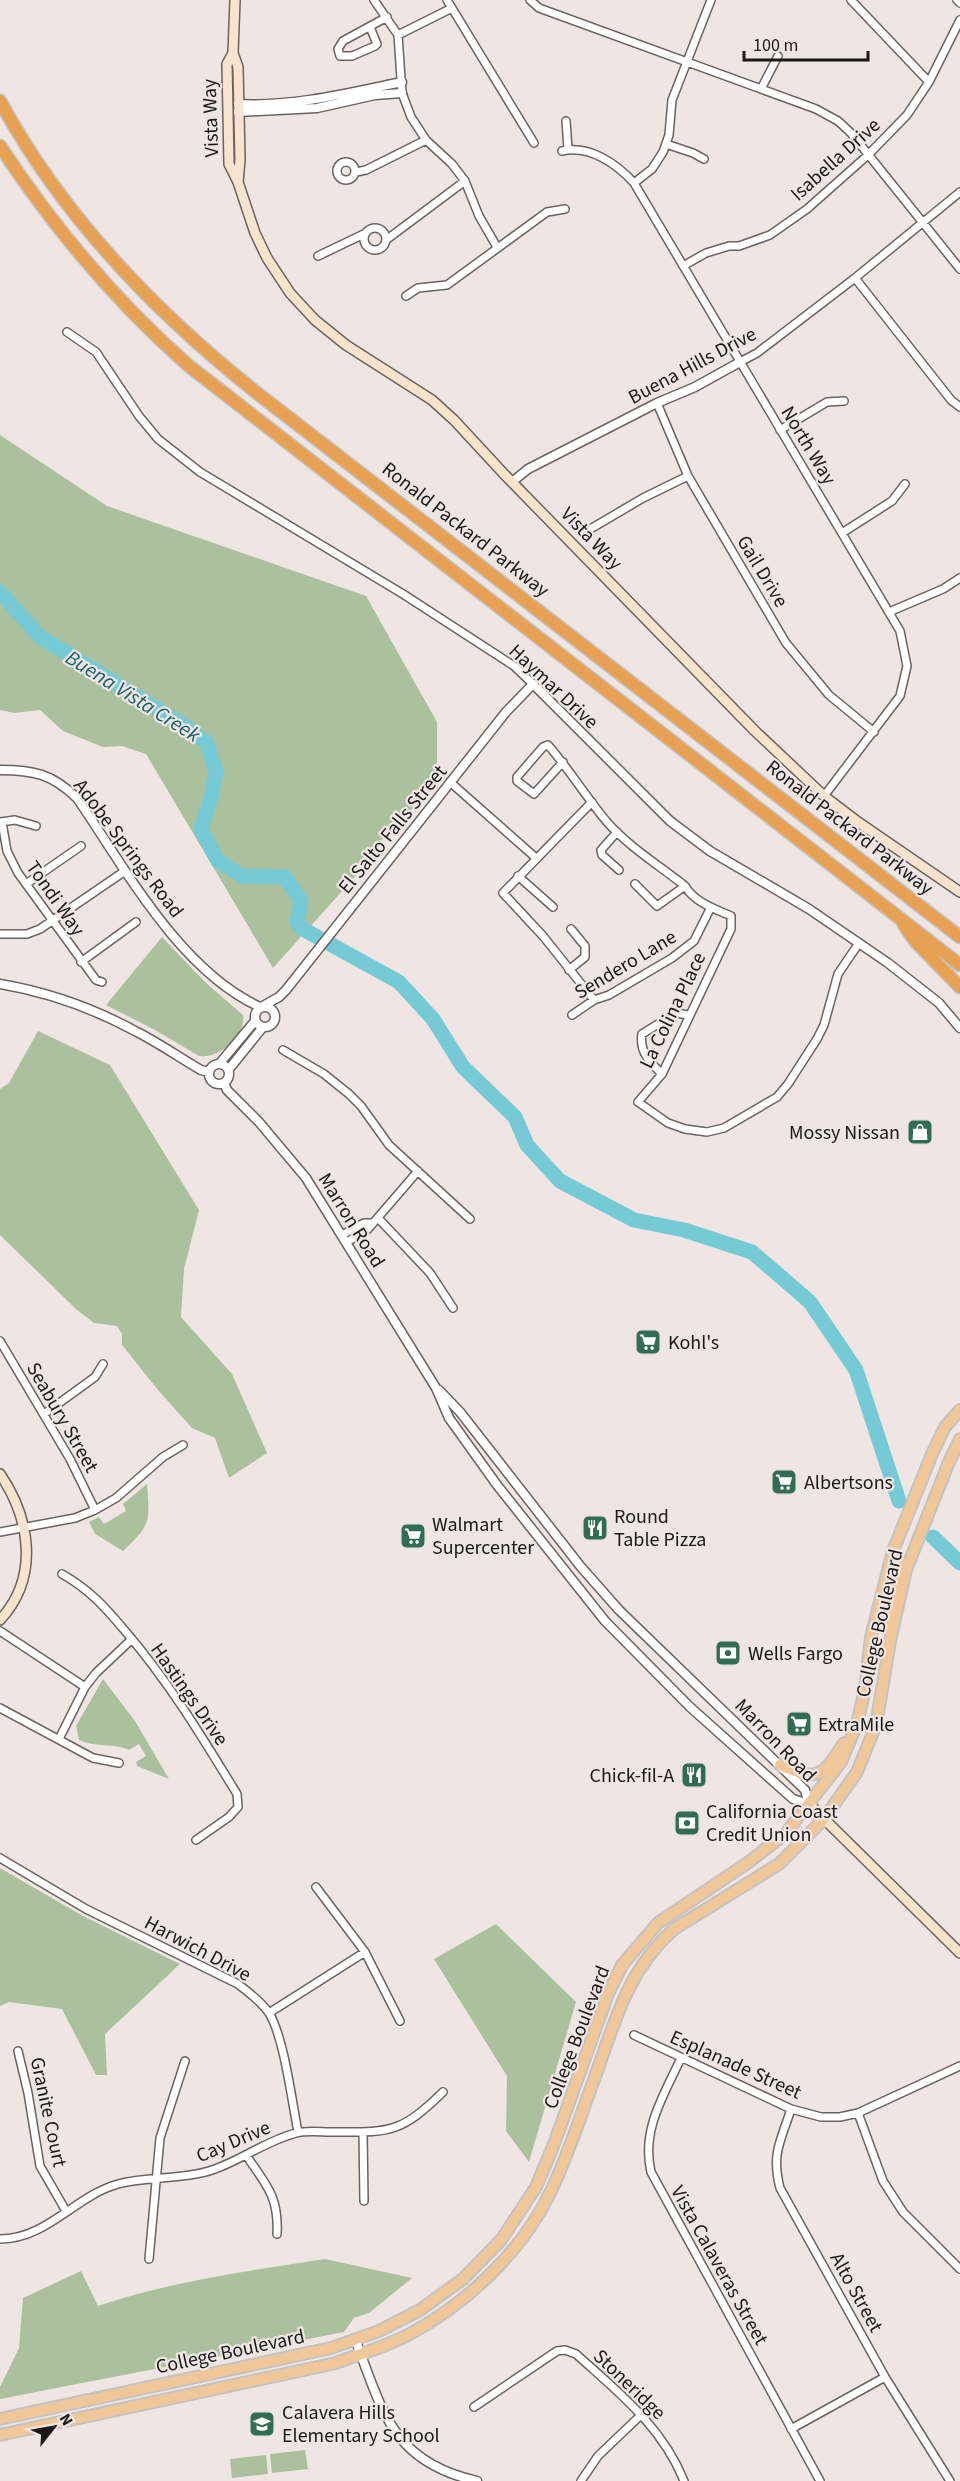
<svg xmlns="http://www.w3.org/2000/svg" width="960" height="2481" viewBox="0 0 960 2481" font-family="'Source Sans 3',sans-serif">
<rect width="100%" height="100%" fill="#efe6e3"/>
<path fill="#abc19d" d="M0,435L107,506L366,596L437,722V779L410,812L393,821L370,860L273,968L146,754L122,746L103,747L63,731L40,710L14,713L0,710Z
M162,937L205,982L243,1015C247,1035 218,1060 199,1056L155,1030L106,1005Z
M38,1031L110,1065L199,1210L184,1269L181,1317L232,1374L267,1453L229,1478L215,1438L192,1428L158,1390L122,1345V1334L117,1326L94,1323L77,1310L0,1235V1089L9,1083Z
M147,1484C150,1521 151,1525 123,1551L95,1534L89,1522L99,1517L104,1524L126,1511L123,1504Z
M103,1679L135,1721L169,1779L137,1766L136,1762L146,1756L139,1744L129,1750C116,1743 97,1748 79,1740L76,1726Z
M0,1868L83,1916L180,1964L105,2034L107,2075H96L62,2009L9,2002L0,2006Z
M496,1924L576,2002L529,2162L506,2131L507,2076L434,1959Z
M325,2259L412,2278L369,2313L354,2318L344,2332L0,2399V2387L19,2348L23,2298L81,2271L98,2306C172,2281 249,2271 325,2259Z
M305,2450L308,2469L272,2473L270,2454Z
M266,2455L268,2474L232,2478L230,2459Z"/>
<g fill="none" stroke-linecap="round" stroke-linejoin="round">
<path stroke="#75cad6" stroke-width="15" d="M0,592L39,636L183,725L207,743L216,771L212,794L201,829L218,861L242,876L285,877L301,901L297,922L301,928L399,982L433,1019L463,1067L515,1117L527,1145L560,1181L634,1220L684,1230L752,1252L810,1302L856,1370L899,1501
M933,1537L960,1563"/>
<g stroke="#6a6360" stroke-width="10">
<path id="minor" d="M374,0L398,35L402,93L411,117L426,140L452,164L465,181L479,216L497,247
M447,0L534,143
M530,0L539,8L816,109L838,121L851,133L960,269
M851,0L929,82
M957,0L960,3
M370,27L377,44L375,46L352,56H340L338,49L343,41L387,17
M398,35L452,8
M761,89L778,56
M566,121L568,149
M666,144L693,153L704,159
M562,151C590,145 617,164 634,183L900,631L907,666L900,696L824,796
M337 171a9 9 0 1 1 18 0a9 9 0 1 1-18 0Z
M356,172L366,170L426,140
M634,183L652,169L663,152L669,135L672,100L711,0
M364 239a11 11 0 1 1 22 0a11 11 0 1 1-22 0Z
M386,240L465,181
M318,256L366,233
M683,266L706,253L729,246H739L770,235L807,209L868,155L907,115L929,82L960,20
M855,278L951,400L960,407
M406,296L418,288L447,285L547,212L565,209
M67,332L96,352L139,416L158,439L200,472L403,594L514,666L533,684
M740,362L757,353L855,278L960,192
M657,403L688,476L786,643L829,695L874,732
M780,430L827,402L844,401
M592,528L643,498L688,476
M842,533L892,501L905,484
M889,612L943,589L960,578
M563,762L534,794L517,781V777L543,747L548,745C569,769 586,797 607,822C629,847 660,866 685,886C694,902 715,909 731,916V929L662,1074L638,1102L668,1123L685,1129L707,1132L724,1128L777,1097L788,1084L817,1039L824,1025L838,974L859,943
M450,782L536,858
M592,802L503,893L543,936L594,1000
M0,822L15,820L36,826
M2,822L7,851L18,873L96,980L102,982
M617,832L601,850L602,855L619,870
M518,876L553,907
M26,884L81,846
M635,884L657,906L685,886
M0,934H27L40,929L125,871
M81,962L136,922
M569,970L585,957V946L571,929
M572,1015L594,1000L609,995L672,958L694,941L711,907
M283,1050L324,1074L349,1094L361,1106L389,1145L470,1219
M662,1074C650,1062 639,1052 642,1034L676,1013L688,1015
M378,1218L430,1273L453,1308
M342,1235L364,1223H371
M347,1242L368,1229L418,1171
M0,1341L70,1459L95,1510
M44,1414L95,1377L103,1364
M0,1532L75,1518L95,1510L116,1498L163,1457L183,1445
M62,1574C90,1590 105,1607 126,1632C169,1682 202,1737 237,1794L238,1807L229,1817L196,1840
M0,1631L85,1687
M0,1708L93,1758L119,1763
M59,1739L85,1687L96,1673L132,1639
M0,1858L86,1909L238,1984C248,1992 261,2001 269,2013C284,2037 292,2102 298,2132
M316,1887L365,1952L400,2021
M269,2013L365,1952
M634,2035L791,2109L821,2117H840L858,2113L960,2066
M18,2051L28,2093L40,2166L66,2211
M681,2058C664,2095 641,2130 651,2172L820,2481
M791,2109C781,2141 771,2153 780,2188L885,2377L950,2481
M858,2113L883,2181L903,2212L960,2269
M363,2132L364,2201
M246,2155C266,2185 279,2196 277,2234
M0,2239C47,2239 75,2196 118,2184C148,2176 179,2180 209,2171C239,2162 265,2141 296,2133C307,2130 321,2132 333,2132C390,2132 400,2134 443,2092
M149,2259L160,2138L185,2061
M474,2407L557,2351L565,2350L576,2354C618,2392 662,2426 684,2481
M791,2429L885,2377
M581,2481L598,2456L642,2414"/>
</g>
<g stroke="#6a6360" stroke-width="11">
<path id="tertiary" d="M238,104C293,107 349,93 402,82
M238,112L317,108L375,95L402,93
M512,482L528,469L657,403L695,387L740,362
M0,770C34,770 52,774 77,798C125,868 180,971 260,1007
M0,984C47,992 95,1009 137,1032C159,1043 180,1058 201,1070L209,1072
M263,1006L279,997L286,990L506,712L533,684L670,821L710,851L809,909L888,963L939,1003L960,1028
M255 1017a10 10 0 1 1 20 0a10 10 0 1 1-20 0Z
M220,1063L255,1021
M209 1074a10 10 0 1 1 20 0a10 10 0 1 1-20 0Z
M229,1069L263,1027
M224,1083L227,1090L259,1122L306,1178L436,1388L449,1418L497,1485L605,1621L690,1707L793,1799L809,1804
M439,1390L460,1412L581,1567L619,1610L805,1790L809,1804
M355,2339C383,2412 392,2462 477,2481"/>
</g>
<g stroke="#6a6360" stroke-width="12">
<path id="secondary" d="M235,0L233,53L238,67L240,160L238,182
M233,53L227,64L229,164L238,182L255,233L267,258L290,293L315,320L346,345L432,400L454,420L504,474L755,731L824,796L858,822L960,892
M0,1474C30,1518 40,1577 0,1620
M809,1804L960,1953"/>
</g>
<g stroke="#c4c3c3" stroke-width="14">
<path id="primary" d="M893,1551L899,1562L887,1619L889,1625L893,1627
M780,1765C818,1782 822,1777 844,1743
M0,2419L331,2348L379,2331L420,2310L463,2279L501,2240L536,2187L554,2144L608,1994L622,1965L658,1923L749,1862L786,1833L841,1762L857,1724L865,1689L871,1637L893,1551L932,1454L945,1427L960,1410
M0,2435L336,2363C360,2354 385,2347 408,2335C466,2304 521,2253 550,2193C570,2152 583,2108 599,2066C617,2013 631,1967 674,1929L779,1864L824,1819L857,1772L876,1725L890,1641L906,1570L949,1462L960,1439"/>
</g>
<g stroke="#c4c3c3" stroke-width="15">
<path id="motorway" d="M0,101C63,217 155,312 257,393L960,937
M0,146C54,228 115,301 189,366L960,965
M904,925L916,942L960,987"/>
</g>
<use href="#minor" stroke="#fff" stroke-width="7"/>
<use href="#tertiary" stroke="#fff" stroke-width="8"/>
<use href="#secondary" stroke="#f8e3cc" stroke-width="9"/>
<use href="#primary" stroke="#f0c799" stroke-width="10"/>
<use href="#motorway" stroke="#e6a155" stroke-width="12"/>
</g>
<defs>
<g id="shop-square" transform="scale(1.35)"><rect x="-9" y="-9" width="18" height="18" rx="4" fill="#326c55" stroke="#efe6e3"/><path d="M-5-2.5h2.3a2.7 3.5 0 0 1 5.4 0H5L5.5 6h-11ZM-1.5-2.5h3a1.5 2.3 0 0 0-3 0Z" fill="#fff"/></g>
<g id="supermarket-square" transform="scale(1.35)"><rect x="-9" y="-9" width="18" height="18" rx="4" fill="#326c55" stroke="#efe6e3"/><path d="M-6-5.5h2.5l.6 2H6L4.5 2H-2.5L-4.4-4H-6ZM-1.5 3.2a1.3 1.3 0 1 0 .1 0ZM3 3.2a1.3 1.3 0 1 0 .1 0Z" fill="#fff"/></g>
<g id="restaurant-square" transform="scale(1.35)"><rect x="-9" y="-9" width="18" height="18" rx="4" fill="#326c55" stroke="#efe6e3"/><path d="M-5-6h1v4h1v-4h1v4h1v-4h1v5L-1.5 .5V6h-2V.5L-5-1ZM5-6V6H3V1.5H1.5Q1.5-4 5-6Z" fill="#fff"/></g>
<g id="bank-square" transform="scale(1.35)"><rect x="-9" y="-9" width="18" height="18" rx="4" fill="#326c55" stroke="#efe6e3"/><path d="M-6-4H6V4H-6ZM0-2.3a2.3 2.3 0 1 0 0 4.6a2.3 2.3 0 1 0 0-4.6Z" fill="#fff"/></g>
<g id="school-square" transform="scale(1.35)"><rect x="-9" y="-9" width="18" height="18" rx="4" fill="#326c55" stroke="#efe6e3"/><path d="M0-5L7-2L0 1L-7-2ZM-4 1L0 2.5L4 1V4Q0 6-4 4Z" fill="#fff"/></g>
</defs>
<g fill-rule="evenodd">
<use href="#shop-square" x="920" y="1132"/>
<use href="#supermarket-square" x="648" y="1342"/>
<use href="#supermarket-square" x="784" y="1482"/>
<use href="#restaurant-square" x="595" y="1528"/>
<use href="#supermarket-square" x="413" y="1536"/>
<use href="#bank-square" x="728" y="1653"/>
<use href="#supermarket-square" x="799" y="1724"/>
<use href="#restaurant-square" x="694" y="1775"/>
<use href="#bank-square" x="687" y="1823"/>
<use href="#school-square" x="262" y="2424"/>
</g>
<g text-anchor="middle" stroke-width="4.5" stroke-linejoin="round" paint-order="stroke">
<g font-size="20" fill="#1b1817" stroke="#efe6e3">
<text transform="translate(210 118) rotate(-92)" y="7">Vista Way</text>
<text transform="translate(835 159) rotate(-42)" y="7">Isabella Drive</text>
<text transform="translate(692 365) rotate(-28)" y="7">Buena Hills Drive</text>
<text transform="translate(809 445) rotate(59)" y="7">North Way</text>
<text transform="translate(466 529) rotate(38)" y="7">Ronald Packard Parkway</text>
<text transform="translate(592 538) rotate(46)" y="7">Vista Way</text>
<text transform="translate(763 571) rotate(59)" y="7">Gail Drive</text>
<text transform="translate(554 686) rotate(43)" y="7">Haymar Drive</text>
<text transform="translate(850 827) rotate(38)" y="7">Ronald Packard Parkway</text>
<text transform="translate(392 829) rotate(-51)" y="7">El Salto Falls Street</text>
<text transform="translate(129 848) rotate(53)" y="7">Adobe Springs Road</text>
<text transform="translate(56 898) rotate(55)" y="7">Tondi Way</text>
<text transform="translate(625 964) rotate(-31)" y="7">Sendero Lane</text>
<text transform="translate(672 1010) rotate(-64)" y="7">La Colina Place</text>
<text transform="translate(352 1220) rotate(58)" y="7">Marron Road</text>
<text transform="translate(63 1417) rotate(60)" y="7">Seabury Street</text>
<text transform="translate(879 1623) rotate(-77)" y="7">College Boulevard</text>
<text transform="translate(190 1694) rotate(55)" y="7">Hastings Drive</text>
<text transform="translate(776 1740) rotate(46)" y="7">Marron Road</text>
<text transform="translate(198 1948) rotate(28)" y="7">Harwich Drive</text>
<text transform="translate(576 2037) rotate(-69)" y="7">College Boulevard</text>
<text transform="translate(736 2064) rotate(24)" y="7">Esplanade Street</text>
<text transform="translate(49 2112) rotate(78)" y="7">Granite Court</text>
<text transform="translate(233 2141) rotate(-23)" y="7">Cay Drive</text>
<text transform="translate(720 2265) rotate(61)" y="7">Vista Calaveras Street</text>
<text transform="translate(857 2292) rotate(61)" y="7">Alto Street</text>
<text transform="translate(230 2351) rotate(-12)" y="7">College Boulevard</text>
<text transform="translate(630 2384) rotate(44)" y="7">Stoneridge</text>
</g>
<g font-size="20" fill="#1b1817" stroke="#efe6e3" text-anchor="start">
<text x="900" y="1139" text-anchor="end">Mossy Nissan</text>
<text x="668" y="1349">Kohl's</text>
<text x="804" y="1489">Albertsons</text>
<text x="614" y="1523">Round<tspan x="614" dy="23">Table Pizza</tspan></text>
<text x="432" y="1531">Walmart<tspan x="432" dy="23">Supercenter</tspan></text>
<text x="748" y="1660">Wells Fargo</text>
<text x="818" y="1731">ExtraMile</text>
<text x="674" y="1782" text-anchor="end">Chick-fil-A</text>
<text x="706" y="1818">California Coast<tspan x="706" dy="23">Credit Union</tspan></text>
<text x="282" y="2419">Calavera Hills<tspan x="282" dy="23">Elementary School</tspan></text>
</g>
<g font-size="21" font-style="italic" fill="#186069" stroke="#efe6e3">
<text transform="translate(133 696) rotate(32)" y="7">Buena Vista Creek</text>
</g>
</g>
<g transform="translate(54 2427) rotate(59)" stroke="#efe6e3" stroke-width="4.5" paint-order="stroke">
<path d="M0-4.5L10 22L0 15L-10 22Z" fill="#1b1817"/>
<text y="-9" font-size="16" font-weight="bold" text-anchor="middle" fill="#1b1817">N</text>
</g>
<path d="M744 51v9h124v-9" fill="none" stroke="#1b1817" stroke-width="3"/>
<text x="753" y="51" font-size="18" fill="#1b1817" stroke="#efe6e3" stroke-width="4.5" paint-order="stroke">100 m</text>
</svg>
